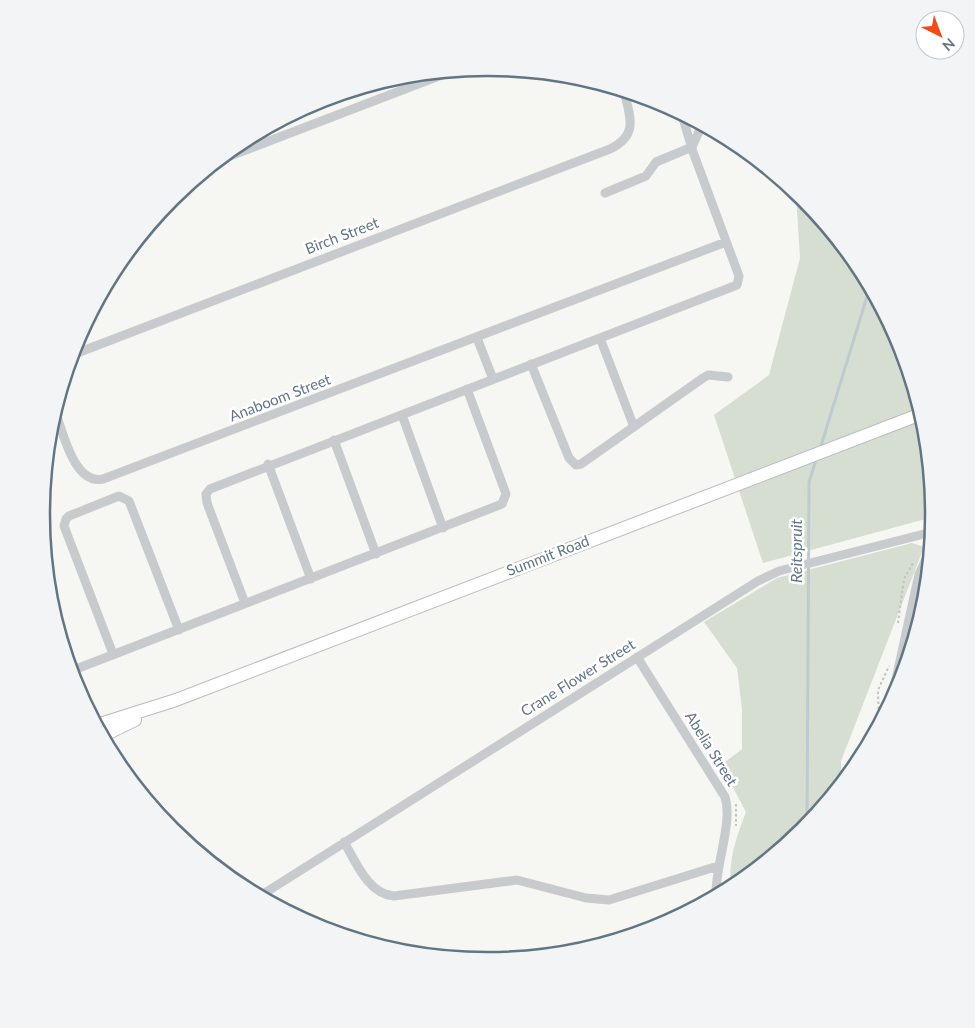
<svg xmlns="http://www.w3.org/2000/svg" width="975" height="1028" viewBox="0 0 975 1028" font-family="Lato,sans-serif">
<rect width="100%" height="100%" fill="#f6f6f2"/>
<path fill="#d6ded2" d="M796,193L859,266L900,343L925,427L934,514L933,517L763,563L714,415L769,375L800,258Z
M912,543L924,547L841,761V783L803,830L731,888C728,860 736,838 746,812L721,765L742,749V709L737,668L704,622L777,578Z"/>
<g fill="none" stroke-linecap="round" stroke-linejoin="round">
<path stroke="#becacf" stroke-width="3" d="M820,449L870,287
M807,825L809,482L817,457"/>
<g stroke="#b7bcc1" stroke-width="14">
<path id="secondary" d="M97,725L176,700L921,414
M102,736L135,720"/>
</g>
<path stroke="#c0c2c4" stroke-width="2" stroke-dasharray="2.5 2.5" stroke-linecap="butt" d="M898,623L904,579L913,563
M879,724L878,690L889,666
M846,777L847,770L864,752
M736,804V826"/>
<path stroke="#c8cbce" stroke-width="9" d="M217,161L452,71
M605,193L646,176L656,162L692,147L702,125
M477,338L493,379
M600,338L634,427
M72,355L610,149C639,135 630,117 624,91
M531,364L569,458L576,465L581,464L703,378L708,375L728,377
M55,411C63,432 74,485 103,479L726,242
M402,415L443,528
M334,440L376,554
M268,464L311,579
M245,603L207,503L206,494L210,489L737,285L739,276L693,152L682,115
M113,654L64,526L66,519L69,516L119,496L129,501L179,630
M637,657L725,797C733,823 715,866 716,895
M71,671L502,504L506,494L467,389
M891,702L919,574L930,550
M344,842C356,862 368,894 394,896L517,880L586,898L609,900L718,866
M260,896L758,581L779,571L932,532"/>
<use href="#secondary" stroke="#fff" stroke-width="12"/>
</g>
<g text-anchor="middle" stroke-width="5" stroke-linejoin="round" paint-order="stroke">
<g font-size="15" fill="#627585" stroke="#fff">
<text transform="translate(342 236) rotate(-21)" y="5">Birch Street</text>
<text transform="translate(280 398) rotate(-21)" y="5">Anaboom Street</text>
<text transform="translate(548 556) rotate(-21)" y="5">Summit Road</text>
<text transform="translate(578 678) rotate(-32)" y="5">Crane Flower Street</text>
<text transform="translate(711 749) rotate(58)" y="5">Abelia Street</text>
</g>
<g font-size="16" font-style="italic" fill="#5e7883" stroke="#fff">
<text transform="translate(796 551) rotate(-90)" y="6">Reitspruit</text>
</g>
</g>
<path d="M0 0H975V1028H0ZM487 76H488A437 437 0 0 1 925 513V515A437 437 0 0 1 488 952H487A437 437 0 0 1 50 515V513A437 437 0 0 1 487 76Z" fill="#f2f4f5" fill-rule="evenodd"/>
<path fill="none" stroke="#627585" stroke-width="2.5" d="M487 76H488A437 437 0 0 1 925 513V515A437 437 0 0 1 488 952H487A437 437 0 0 1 50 515V513A437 437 0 0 1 487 76Z"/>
<g transform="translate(940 35) rotate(138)"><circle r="24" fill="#ffffff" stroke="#c0c8ce"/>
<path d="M0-4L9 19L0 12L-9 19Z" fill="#f24b16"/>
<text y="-8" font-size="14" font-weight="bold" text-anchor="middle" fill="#627585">N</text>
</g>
</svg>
